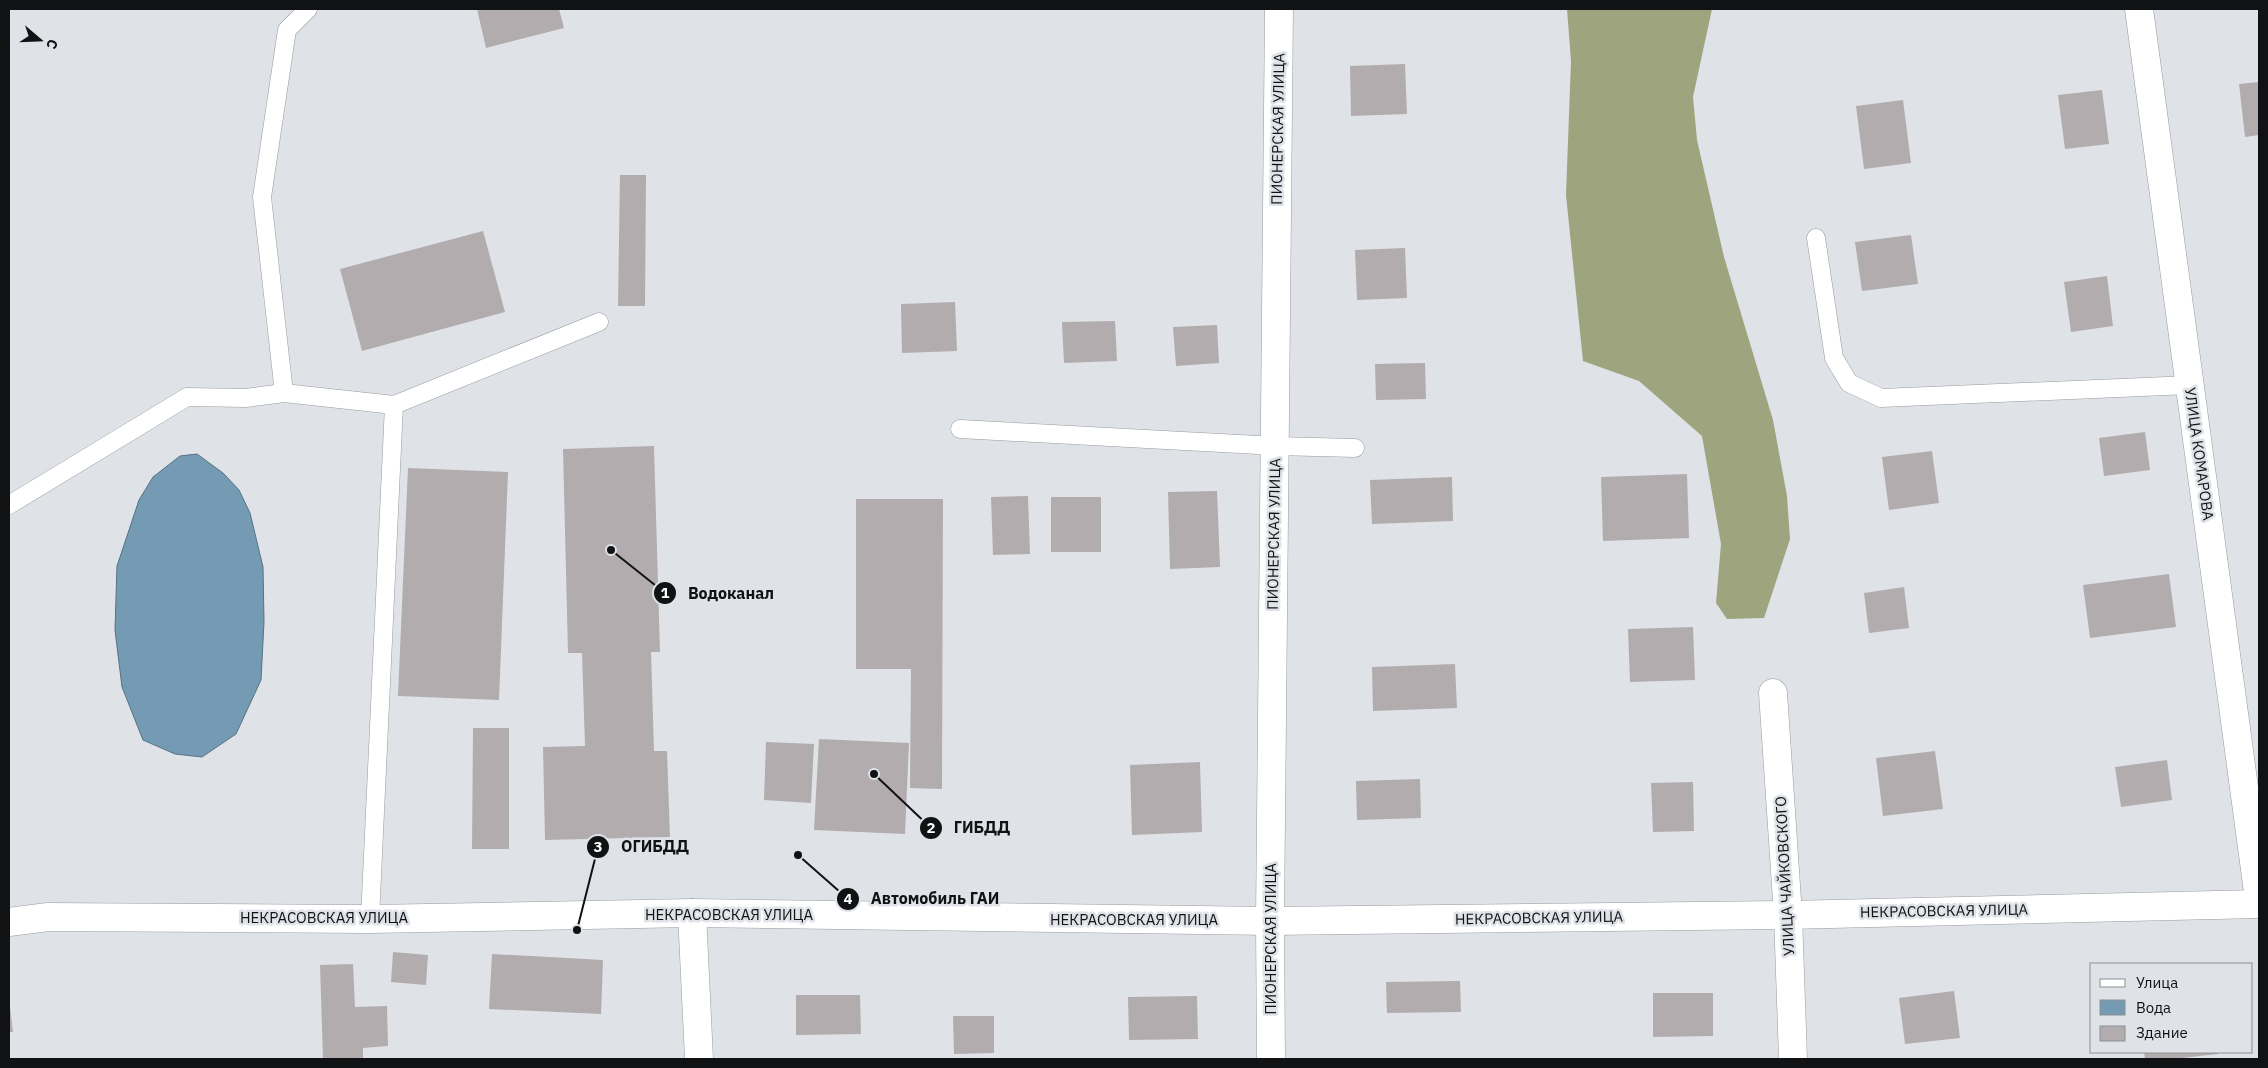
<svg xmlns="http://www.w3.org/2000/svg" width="2268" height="1068" viewBox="0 0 2268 1068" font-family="'IBM Plex Sans',sans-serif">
<rect width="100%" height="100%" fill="#dfe3e8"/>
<path fill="#9ea47d" d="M1567,9H1712L1693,97L1697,140L1724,257L1773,420L1787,496L1790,539L1764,618L1727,619L1716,603L1721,544L1702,436L1639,381L1583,361L1566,195L1571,61Z"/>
<path fill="#749bb3" stroke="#567283" d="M197,454L223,473L239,490L250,513L263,567L264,622L261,680L236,734L202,757L175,754L143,740L122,687L115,630L117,566L139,500L153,477L180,456Z"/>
<path fill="#b2acae" d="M477,9H559L564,28L486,48Z
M1405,64L1407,114L1351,116L1350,66Z
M2259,82V135L2245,137L2239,84Z
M2102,90L2109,144L2065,149L2058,95Z
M1903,100L1911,163L1864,169L1856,106Z
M620,175H646L645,306H618Z
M483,231L505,312L362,351L340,269Z
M1911,235L1918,284L1862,291L1855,242Z
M1405,248L1407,298L1357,300L1355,250Z
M2107,276L2113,326L2071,332L2064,282Z
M955,302L957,351L902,353L901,304Z
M1115,321L1117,361L1064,363L1062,322Z
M1217,325L1219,363L1176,366L1173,327Z
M1425,363L1426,399L1376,400L1375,364Z
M2145,432L2150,470L2104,476L2099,438Z
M654,446L660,652H651L654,751H667L670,837L545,840L543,747L585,746L582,653H568L563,449Z
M1932,451L1939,503L1889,510L1882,457Z
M408,468L508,472L499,700L398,696Z
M1687,474L1689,538L1603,541L1601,477Z
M1452,477L1453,521L1372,524L1370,480Z
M1217,491L1220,567L1170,569L1168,492Z
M1028,496L1030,554L993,555L991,497Z
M1051,497H1101V552H1051Z
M856,499H943L942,789L910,788L911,669H856Z
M2169,574L2176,627L2090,638L2083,585Z
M1904,587L1909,628L1869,633L1864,593Z
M1693,627L1695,680L1630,682L1628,629Z
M1455,664L1457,708L1373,711L1372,667Z
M473,728H509V849H472Z
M819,739L909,743L905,834L814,830Z
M766,742L814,744L811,803L764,800Z
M1935,751L1943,809L1883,816L1876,758Z
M2167,760L2172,800L2121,807L2115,767Z
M1200,762L1202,832L1132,835L1130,765Z
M1420,779L1421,818L1357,820L1356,781Z
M1693,782L1694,831L1653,832L1651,783Z
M393,952L428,955L426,985L391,982Z
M492,954L603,960L601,1014L489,1009Z
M353,964L355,1007L387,1006L388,1046L363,1048V1059H323L320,965Z
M1460,981L1461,1012L1387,1013L1386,982Z
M1954,991L1960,1038L1905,1044L1899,998Z
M1653,993H1713V1036L1653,1037Z
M796,995H860L861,1034L796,1035Z
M1197,996L1198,1039L1129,1040L1128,997Z
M9,998L13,1032H9Z
M953,1016H994V1053L954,1054Z
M2144,1052H2218V1054L2173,1059H2145Z"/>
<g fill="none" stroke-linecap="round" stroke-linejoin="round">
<g stroke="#979b9f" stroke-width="19">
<path id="lane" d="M1816,238L1834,358L1849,383L1881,398L2190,385
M284,393L262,197L287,30L308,9
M394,405L599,322
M960,429L1275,446L1355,448
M9,505L187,397L246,398L284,393L394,405L370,919"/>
</g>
<g stroke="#979b9f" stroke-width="29">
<path id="street" d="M2139,9L2259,899
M1773,693L1788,915L1793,1059
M692,913L699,1059
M1271,1059L1270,921L1279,9"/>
</g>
<g stroke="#979b9f" stroke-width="29">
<path id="secondary" d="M9,922L48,917L370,919L692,913L1270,921L1788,915L2259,904"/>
</g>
<use href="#lane" stroke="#fff" stroke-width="18"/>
<use href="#street" stroke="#fff" stroke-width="28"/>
<use href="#secondary" stroke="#fff" stroke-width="28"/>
</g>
<g text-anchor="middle" stroke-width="5" stroke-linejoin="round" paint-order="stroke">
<g font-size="15" fill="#101213" stroke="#dfe3e8">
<text transform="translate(1278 129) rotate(-89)" y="5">ПИОНЕРСКАЯ УЛИЦА</text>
<text transform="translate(2199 454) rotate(82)" y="5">УЛИЦА КОМАРОВА</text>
<text transform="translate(1274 534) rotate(-89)" y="5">ПИОНЕРСКАЯ УЛИЦА</text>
<text transform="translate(1785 876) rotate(-93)" y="5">УЛИЦА ЧАЙКОВСКОГО</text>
<text transform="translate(1944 911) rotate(-1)" y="5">НЕКРАСОВСКАЯ УЛИЦА</text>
<text x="729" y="920">НЕКРАСОВСКАЯ УЛИЦА</text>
<text x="324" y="923">НЕКРАСОВСКАЯ УЛИЦА</text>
<text transform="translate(1539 918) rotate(-1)" y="5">НЕКРАСОВСКАЯ УЛИЦА</text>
<text x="1134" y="925">НЕКРАСОВСКАЯ УЛИЦА</text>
<text transform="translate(1271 939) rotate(-90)" y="5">ПИОНЕРСКАЯ УЛИЦА</text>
</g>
</g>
<path fill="none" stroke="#101213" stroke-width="2" d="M611 550L665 593M874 774L931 828M577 930L598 847M798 855L848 899"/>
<g fill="#101213" stroke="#dfe3e8" stroke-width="2">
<circle cx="611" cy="550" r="5"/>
<circle cx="874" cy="774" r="5"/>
<circle cx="577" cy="930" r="5"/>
<circle cx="798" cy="855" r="5"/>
<circle cx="665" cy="593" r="12"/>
<circle cx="931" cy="828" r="12"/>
<circle cx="598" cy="847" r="12"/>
<circle cx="848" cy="899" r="12"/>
</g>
<g font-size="15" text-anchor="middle" font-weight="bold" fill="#fff">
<text x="665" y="598">1</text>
<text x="931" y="833">2</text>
<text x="598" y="852">3</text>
<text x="848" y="904">4</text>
</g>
<g font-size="16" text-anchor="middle" font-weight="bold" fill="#101213" stroke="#dfe3e8" stroke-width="5" stroke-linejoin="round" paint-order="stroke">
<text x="731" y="599">Водоканал</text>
<text x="982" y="833">ГИБДД</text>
<text x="655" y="852">ОГИБДД</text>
<text x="935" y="904">Автомобиль ГАИ</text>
</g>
<rect width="2268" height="1068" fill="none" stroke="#101213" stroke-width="20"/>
<rect x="2090" y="963" width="162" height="90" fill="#dfe3e8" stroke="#8c8f93"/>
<rect x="2100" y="979" width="25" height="8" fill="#ffffff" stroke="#8c8f93"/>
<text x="2136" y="988" font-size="15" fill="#101213">Улица</text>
<rect x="2100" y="1000" width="25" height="15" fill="#749bb3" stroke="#8c8f93"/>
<text x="2136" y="1013" font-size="15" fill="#101213">Вода</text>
<rect x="2100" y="1026" width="25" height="15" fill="#b2acae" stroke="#8c8f93"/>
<text x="2136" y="1038" font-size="15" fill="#101213">Здание</text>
<g transform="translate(40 40) rotate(109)" stroke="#dfe3e8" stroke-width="4" paint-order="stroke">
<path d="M0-4L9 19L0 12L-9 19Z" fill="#101213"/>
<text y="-8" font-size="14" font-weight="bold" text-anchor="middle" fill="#101213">С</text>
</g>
</svg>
